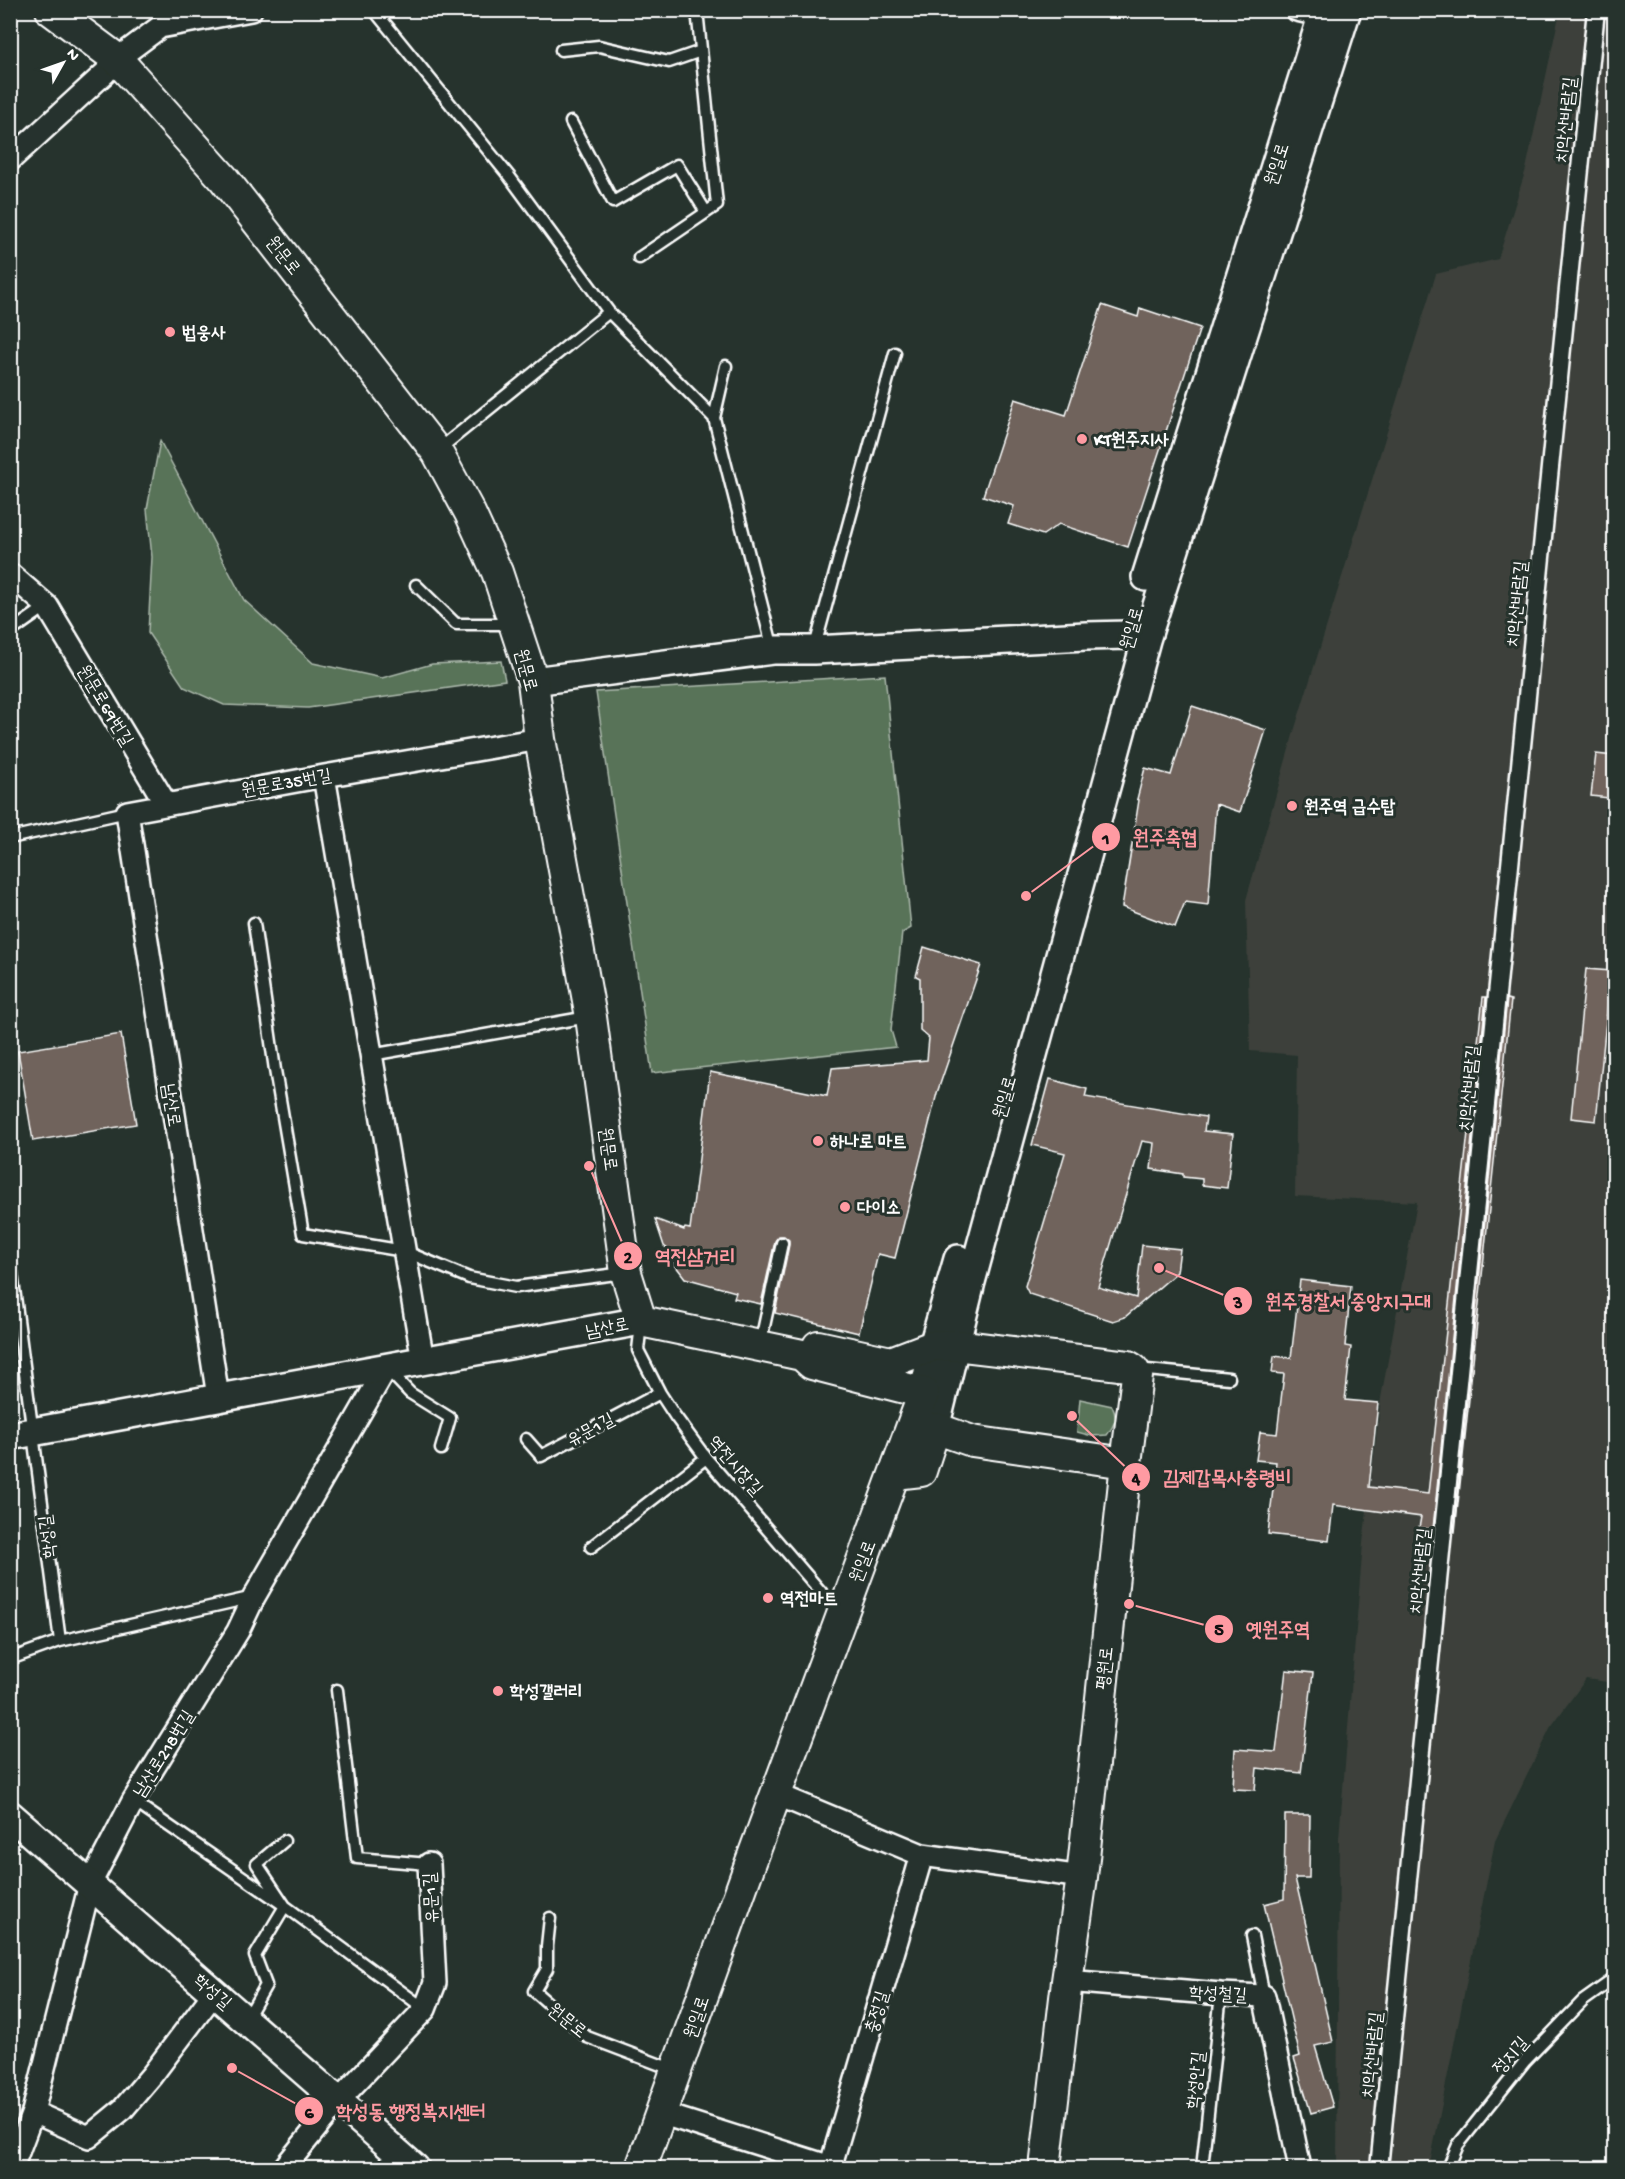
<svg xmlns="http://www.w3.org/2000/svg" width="1625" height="2179" viewBox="0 0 1625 2179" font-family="'Gochi Hand','Poor Story',sans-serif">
<rect width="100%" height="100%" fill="#26332d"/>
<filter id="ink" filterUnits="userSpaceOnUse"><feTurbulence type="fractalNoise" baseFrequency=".0167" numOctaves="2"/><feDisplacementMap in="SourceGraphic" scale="12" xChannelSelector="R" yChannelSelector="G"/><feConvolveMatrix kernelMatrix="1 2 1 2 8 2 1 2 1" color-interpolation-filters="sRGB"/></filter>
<g filter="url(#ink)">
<path fill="#3c413b" d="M1560,11H1614V439L1610,490L1614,669V1683L1586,1679L1550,1728L1495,1841L1429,2168H1337L1339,1838L1363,1543L1381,1398L1417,1202L1295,1196L1297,1055L1250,1051L1246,900L1295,728L1436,274L1498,259L1526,169Z"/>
<path fill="#587359" stroke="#acb9ac" stroke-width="1.5" d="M160,441L244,600L313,663L382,678L432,664L501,661L505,680L308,708L224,705L184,687L148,633L152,557L147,509Z
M885,675L911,928L902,933L891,1030L896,1047L652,1073L596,692Z
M1080,1399L1112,1406C1118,1418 1115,1424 1107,1435L1092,1436L1077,1432Z"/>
<path fill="#6f635b" stroke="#fff" stroke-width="1.5" d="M1102,305L1138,317L1140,308L1200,328L1128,547L1059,524L1043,535L1008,524L1014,506L983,496L1015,399L1066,415Z
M1192,706L1266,730L1240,812L1216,804L1208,905L1185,902L1175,927L1122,907L1139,800L1137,799L1145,768L1171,775Z
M1596,754L1614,756V773H1611L1609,798L1591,796Z
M924,947L981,965L937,1093L895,1258L878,1254L859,1333L775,1313L789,1245V1240L784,1236H779L775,1241L761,1304L734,1298L736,1292L685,1278L675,1265L677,1256L664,1246L655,1219L684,1230L685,1228L690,1229L710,1072L827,1096L832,1068L927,1060L929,1038L920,1030V978L916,976Z
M1586,969L1611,971L1596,1121L1571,1118Z
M1483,997H1486L1433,1529L1419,1528L1421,1517L1333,1505L1329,1541L1268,1534L1276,1462L1256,1460L1260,1432L1277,1434L1284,1374L1272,1373L1274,1356L1291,1358L1300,1280L1351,1286L1345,1346L1351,1347L1345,1400L1378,1403L1369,1487L1428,1494Z
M1507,999L1511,1000L1455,1532H1454Z
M121,1034L136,1124L33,1141L18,1051Z
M1050,1079L1087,1089L1085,1097L1206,1117L1204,1131L1233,1134L1227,1188L1202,1185V1179L1183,1177V1174L1151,1169L1154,1143L1142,1141L1098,1287L1136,1298L1142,1245L1180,1249L1177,1272L1125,1317L1113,1321L1029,1294L1025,1286L1065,1153L1032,1145Z
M1286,1670L1313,1673L1301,1773L1257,1768L1255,1790L1233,1789L1235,1749L1276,1752Z
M1285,1815H1310L1309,1878H1295L1333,2042L1315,2046L1333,2107L1311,2113L1294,2058L1300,2056L1264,1904L1284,1899Z"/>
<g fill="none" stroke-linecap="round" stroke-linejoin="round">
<g stroke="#fff" stroke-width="15">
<path id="service" d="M374,10L509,176L609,312L714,418
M561,50L599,46L669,62L701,51
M571,122L613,202L677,165L706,212
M639,258L717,205L697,10
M726,366L714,418L773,649
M437,451L609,312
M416,585L456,624H511
M10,632L47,606
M814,650L895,353
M10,838L127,812
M254,923L275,1070L303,1234L404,1251L469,1278L516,1287L624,1273
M371,1055L588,1017
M10,1258L60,1641
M641,1324L638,1350L660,1393L675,1416L706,1458L840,1614
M760,1345L782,1243
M1137,1369L1229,1378
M389,1371L410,1393L450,1418L441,1449
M526,1439L541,1456L660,1393
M591,1547L706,1458
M10,1659L60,1641L254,1597
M337,1690L357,1858L429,1864
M133,1801L285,1906L425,2009
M550,1918L547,1946V1969L534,1991L587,2037L674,2070
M1252,1936L1264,1996
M246,2020L266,1985L255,1956L285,1906L257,1864L284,1841
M1202,2168L1221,1994
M1448,2168L1458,2145L1525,2061L1583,2001L1614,1979"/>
</g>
<g stroke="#fff" stroke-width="21">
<path id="pedestrian" d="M1379,2168L1596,10"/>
</g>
<g stroke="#fff" stroke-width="26">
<path id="minor" d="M1297,10L1323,16
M10,160L105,73L117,59L160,27L251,10
M10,574L47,606L166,804
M324,776L423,1361
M218,1397L127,812L324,776L540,739
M776,1794L922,1855L1082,1877
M1067,1981L1221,1994L1264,1996L1300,2168
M33,2112L89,2137L123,2109L152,2075L214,1993
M660,2113L834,2168
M12,2168L33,2112L90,1884L133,1801L238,1631L254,1597L386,1368
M284,2168L338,2101L425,2009L435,1983L429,1864
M830,2168L922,1855"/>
</g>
<g stroke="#fff" stroke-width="32">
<path id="tertiary" d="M1146,577L1324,10
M533,681L773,650H814L1086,636L1128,635L1146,640
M930,1413L924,1393L933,1346L958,1259
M935,1428L971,1282L1146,640L1347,10
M10,1436L641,1321
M10,1815L415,2168"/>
</g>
<g stroke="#fff" stroke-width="34">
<path id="secondary" d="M51,10L117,59L224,179L437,452L470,513L497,572L533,681L540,739L591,1017L626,1273L641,1321L802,1355L812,1364L924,1393L749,1867L641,2168
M818,1346L891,1362L933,1346L955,1345L1128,1366L1133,1369L1137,1376L1126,1463L1082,1877L1067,1981L1045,2168
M895,1474L921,1471L935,1428L972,1441L1126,1463"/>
</g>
<use href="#service" stroke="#26332d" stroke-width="10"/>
<use href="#pedestrian" stroke="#26332d" stroke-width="16"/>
<use href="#minor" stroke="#26332d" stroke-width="21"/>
<use href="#tertiary" stroke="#26332d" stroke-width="27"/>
<use href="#secondary" stroke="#26332d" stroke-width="30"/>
</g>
</g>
<g fill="#ff9aa2" stroke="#26332d" stroke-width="2">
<circle cx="170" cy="332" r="6"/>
<circle cx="1082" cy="439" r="6"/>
<circle cx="1292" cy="806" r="6"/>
<circle cx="818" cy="1141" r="6"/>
<circle cx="845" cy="1207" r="6"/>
<circle cx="768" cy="1598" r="6"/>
<circle cx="498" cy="1691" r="6"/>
</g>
<g text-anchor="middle" stroke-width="6" stroke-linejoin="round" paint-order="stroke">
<g font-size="18" fill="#fff" stroke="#26332d">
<text transform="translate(1565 120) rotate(-84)" y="6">치악산바람길</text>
<text transform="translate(1276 164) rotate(-72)" y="6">원일로</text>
<text transform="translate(284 255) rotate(52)" y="6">원문로</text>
<text transform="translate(1516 604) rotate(-84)" y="6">치악산바람길</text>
<text transform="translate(1131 628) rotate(-74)" y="6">원일로</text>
<text transform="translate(527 670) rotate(75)" y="6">원문로</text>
<text transform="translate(106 705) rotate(59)" y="6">원문로69번길</text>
<text transform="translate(286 782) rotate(-10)" y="6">원문로35번길</text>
<text transform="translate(1468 1088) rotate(-84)" y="6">치악산바람길</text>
<text transform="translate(1004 1097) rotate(-74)" y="6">원일로</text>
<text transform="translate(172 1105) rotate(81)" y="6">남산로</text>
<text transform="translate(609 1149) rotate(82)" y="6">원문로</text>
<text transform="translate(607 1327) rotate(-11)" y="6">남산로</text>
<text transform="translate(590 1429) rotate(-28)" y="6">유문1길</text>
<text transform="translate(736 1465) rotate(49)" y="6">역전시장길</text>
<text transform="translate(47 1537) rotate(-97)" y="6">학성길</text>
<text transform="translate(862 1561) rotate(-69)" y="6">원일로</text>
<text transform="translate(1419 1571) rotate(-84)" y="6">치악산바람길</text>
<text transform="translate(1104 1668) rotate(-84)" y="6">평원로</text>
<text transform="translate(163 1753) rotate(-58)" y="6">남산로218번길</text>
<text transform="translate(430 1898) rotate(-93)" y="6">유문1길</text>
<text transform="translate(213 1991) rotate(41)" y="6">학성길</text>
<text transform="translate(1218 1993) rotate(3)" y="6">학성철길</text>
<text transform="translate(876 2012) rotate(-74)" y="6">충정길</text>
<text transform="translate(696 2017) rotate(-71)" y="6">원일로</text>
<text transform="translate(568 2020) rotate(39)" y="6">원문로</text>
<text transform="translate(1371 2055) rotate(-84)" y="6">치악산바람길</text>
<text transform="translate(1510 2055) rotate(-49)" y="6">정지길</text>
<text transform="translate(1195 2080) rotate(-84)" y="6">학성안길</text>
</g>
<g font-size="18" font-weight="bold" fill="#fff" stroke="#26332d" text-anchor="start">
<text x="182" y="338">법웅사</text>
<text x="1094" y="445">KT원주지사</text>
<text x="1304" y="812">원주역 급수탑</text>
<text x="830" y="1147">하나로 마트</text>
<text x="857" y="1213">다이소</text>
<text x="780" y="1604">역전마트</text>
<text x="510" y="1697">학성갤러리</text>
</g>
</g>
<path fill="none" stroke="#ff9aa2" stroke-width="2" d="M1026 896L1106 837M589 1166L628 1256M1159 1268L1238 1301M1072 1416L1136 1477M1129 1604L1219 1629M232 2068L309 2111"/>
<g fill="#ff9aa2" stroke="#26332d" stroke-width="2">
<circle cx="1026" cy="896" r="6"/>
<circle cx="589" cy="1166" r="6"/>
<circle cx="1159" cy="1268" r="6"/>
<circle cx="1072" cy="1416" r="6"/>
<circle cx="1129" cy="1604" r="6"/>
<circle cx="232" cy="2068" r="6"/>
<circle cx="1106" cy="837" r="15"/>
<circle cx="628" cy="1256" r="15"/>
<circle cx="1238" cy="1301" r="15"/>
<circle cx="1136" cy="1477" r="15"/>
<circle cx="1219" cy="1629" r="15"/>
<circle cx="309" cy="2111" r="15"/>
</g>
<g font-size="18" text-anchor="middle" font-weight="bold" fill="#111">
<text x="1106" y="844">1</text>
<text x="628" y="1263">2</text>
<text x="1238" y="1308">3</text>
<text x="1136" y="1484">4</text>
<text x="1219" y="1635">5</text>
<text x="309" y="2118">6</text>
</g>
<g font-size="20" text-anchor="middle" font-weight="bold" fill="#ff9aa2" stroke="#26332d" stroke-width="6" stroke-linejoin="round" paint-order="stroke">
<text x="1165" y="844">원주축협</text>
<text x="695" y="1263">역전삼거리</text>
<text x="1348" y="1308">원주경찰서 중앙지구대</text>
<text x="1227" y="1484">김제갑목사충령비</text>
<text x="1278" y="1636">옛원주역</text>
<text x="411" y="2118">학성동 행정복지센터</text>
</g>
<rect width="1625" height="2179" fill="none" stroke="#26332d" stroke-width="36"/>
<rect x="18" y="18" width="1589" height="2143" fill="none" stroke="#fff" stroke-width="2" filter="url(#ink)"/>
<g transform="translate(63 63) rotate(50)" stroke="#26332d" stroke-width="4.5" paint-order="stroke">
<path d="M0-4.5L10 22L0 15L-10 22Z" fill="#ffffff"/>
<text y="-9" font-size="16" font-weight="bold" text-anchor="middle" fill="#ffffff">N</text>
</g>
</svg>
